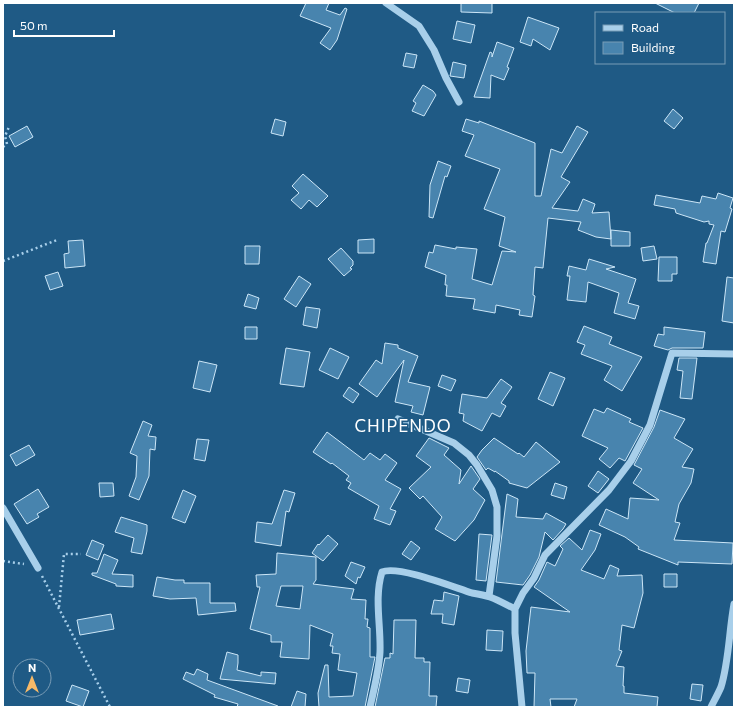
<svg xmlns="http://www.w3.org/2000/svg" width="737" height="710" viewBox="0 0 737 710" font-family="Commissioner,sans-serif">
<rect width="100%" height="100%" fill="#1f5a85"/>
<path fill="#4884ae" stroke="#cce6f7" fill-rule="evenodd" d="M306,3H329L326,10L340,15L345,8L347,9L337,40L330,50L320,43L331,28L300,16Z
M461,3H492V13L461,12Z
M655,3H699L694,13H675Z
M528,17L559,28L550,50L533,39L531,46L520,42Z
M457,21L475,25L471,43L453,39Z
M497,42L514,48L507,67L509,68L504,80L491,75L490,98L474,97L490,52L492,53V57Z
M406,53L417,55L414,68L403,66Z
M453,62L466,65L464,78L450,76Z
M423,85L433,91L436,95L424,116L412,111L416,103L413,101Z
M673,109L683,118L674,129L664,121Z
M275,119L286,122L283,136L271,133Z
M466,119L479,123V121L535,143V196H541L551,149L562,153L577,126L588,132L561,177L570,182L552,208L578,211L583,199L595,204L592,213L609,212L611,239L596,237L578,230L581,222L548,218L543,268L535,267L533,295L535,296L532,317L519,315L520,310L496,305L495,313L473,309L475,299L446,296L447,285H445L446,275L425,267L429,252L433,253L435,245L456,249V247L477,249L472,279L492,285L502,251L516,252L499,246L505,217L484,209L500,169L465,156L474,135L462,131Z
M27,126L33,137L15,147L9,136Z
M438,161L451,166L447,177L445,176L433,218L429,217L430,185Z
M303,174L328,196L317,207L309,200L301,209L291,200L299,193L292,186Z
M718,193L733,198L730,208L732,209L725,232L721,231L716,264L703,262L706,243H707L714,225L709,224V221L704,222L676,213L675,209L654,205L656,195L700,203L702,196L716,199Z
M611,230L630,232V246H611Z
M374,239V253H358V240Z
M83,240L85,266L65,268L64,254L69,253L68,241Z
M245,246H260L259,264H245Z
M654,246L657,259L643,261L641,248Z
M341,248L353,261V265L350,268L352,269L344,276L328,259Z
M659,257H677V274H672V281H658Z
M589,259L615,267L606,269L636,279L628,303L639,306L635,319L614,313L619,293L588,282L586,302L567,300L570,276H567L569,266L586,270Z
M58,272L63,286L50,290L45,276Z
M299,276L311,284L296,307L284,299Z
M727,277L734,278V323L722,321Z
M248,294L259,298L256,309L244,306Z
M306,307L320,309L317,328L303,325Z
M584,326L612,337L609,344L642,357L622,391L604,380L612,366L581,354L585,345L577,342Z
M245,327H257V339H245Z
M664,327L705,332L703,348H672L668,350L654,346L658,334L664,335Z
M385,343L398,345V348L418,356L408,382L430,387L423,415L411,412L413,406L395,402L404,360L377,397L359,384L376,360L382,364Z
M286,348L310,352L304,387L280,384Z
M330,348L349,357L338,379L319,370Z
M679,358H697L692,399L680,398L683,371L677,370Z
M199,361L217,365L210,392L193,388Z
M550,372L565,378L553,406L538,399Z
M442,375L456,380L451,391L438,386Z
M501,379L512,387L501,403L506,406L500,417L492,413L482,431L463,421L464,414L459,413L462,394L487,398Z
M349,387L359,394L353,403L343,396Z
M607,408L631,419L629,422L643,428L625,461L619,458L610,468L599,459L608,448L582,436L594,409L604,413Z
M660,410L685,419L674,438L693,449L682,467L694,469L691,483L679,504L675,522L680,523L674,540L733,543L732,564L678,562V565L638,549L639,547L625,537L599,525L606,509L628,519L630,498L659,500L633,483L642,469L634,465L654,427Z
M143,421L152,425L148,436L156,437L155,450L150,449L149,476L139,500L129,496L136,477L137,456L130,453Z
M327,432L364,460L370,453L380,460L385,454L397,463L385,480L401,489L390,509L396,511L390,525L374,519L379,506L348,488L351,483L346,480L349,476L332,463L331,464L313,452Z
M429,438L449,448L444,455L461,470L459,484L471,466L480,479L473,489L485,500L474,520L455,541L435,529L442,517L423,496L420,499L409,488L431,467L416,456Z
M494,438L518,454L519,453L524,457L536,442L560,462L527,488L509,483V481L495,471V472L488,468L486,470L477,457L482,450Z
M197,439L209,440L205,461L194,459Z
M29,445L35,455L16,466L10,455Z
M598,471L609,479L598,493L588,486Z
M99,483H113L114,496L100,497Z
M555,483L567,487L564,499L551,495Z
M38,489L49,507L37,514L39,517L27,524L14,504Z
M183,490L196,496L185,523L172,518Z
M284,490L295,493L289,512L286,511L281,546L255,542L257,522L272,524Z
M507,494L518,499L516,517L543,519L546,513L566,524L563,529L553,540L545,532L539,557L530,575L523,585L496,582Z
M121,517L147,525V531L142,554L131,552L134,538L115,532Z
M590,530L601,534L595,550L581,570L604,579L610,565L619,569L617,576L642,575L643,593L634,628L622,625L619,650L622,651L616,666L624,667L623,686H624V693L658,697L657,707H574L577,699H550L551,707H534L535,673H527L526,651L531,607L570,612L534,587L539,580L547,562L555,566L563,549L560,546L569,538L582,550Z
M479,534L492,535L486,581L476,580Z
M328,535L338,544L323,561L312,553L318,544L319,545Z
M92,540L104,545L98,560L86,555Z
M411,541L420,548L411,560L402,554Z
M277,553L316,557V580L313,584L354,589L351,599L366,600L365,619H368L367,627L370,628V657H375L365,707H319L318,693L325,665H328L329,697L353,696L357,673L338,670L340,654L332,653L333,646H330L333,634L310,625L309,659L280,657L282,642H271V635L250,629L260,587H257L256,575L276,574ZM281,586H303L300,609L276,606Z
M104,554L118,560L112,574L133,575V587L116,586V584L92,575V573H97Z
M351,562L365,567L360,578L358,577L356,584L345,576Z
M664,574H677V587H664Z
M157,577L175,580H184V583H210V603H235L236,611L198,615L196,598L170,599L153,596Z
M444,592L459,596L454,625L442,623L443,614H431L434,600L443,601Z
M111,614L114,629L80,635L77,620Z
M394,620H416L415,658H424V662H430L429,696H437L436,707H375L385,658H390V653L393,654Z
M487,630L503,631L502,651L486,650Z
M227,652L238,655V663L237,670L261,676V672L276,673L275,684L220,679Z
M197,669L208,674L207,680L278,706L277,707H237L238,704L214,697L215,695L183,679L186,672L194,675Z
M458,678L470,680L468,693L456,691Z
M692,684L703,685L701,701L690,699Z
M72,685L89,691L83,707L66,701Z
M297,691L306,694L305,707H291Z"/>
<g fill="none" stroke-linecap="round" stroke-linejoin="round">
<path stroke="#a8cfea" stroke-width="2.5" stroke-dasharray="2 3" stroke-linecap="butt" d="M3,147L7,144L5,136L9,127
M3,261L57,240
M3,561L24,564
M42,576L110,707
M59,607L64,554H81"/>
<path stroke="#a8cfea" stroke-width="7" d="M386,3L419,26L434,50L446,78L459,102
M398,419L454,443L469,455L477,465L492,490L497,507V536L489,596
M3,508L38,568
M370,707C374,689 379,670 380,652C381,625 374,598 382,572C398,565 453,587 472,593C478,594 484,595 490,597C498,600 507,605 515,609
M522,707L515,633V609L523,593L534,578L545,555L609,490L631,461L650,425L672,353L734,354
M711,707C714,701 718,694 721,687C729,661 729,631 734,604"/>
</g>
<g text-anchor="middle" stroke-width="3.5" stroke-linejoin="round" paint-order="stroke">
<g font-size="17" letter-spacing="1" fill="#fff" stroke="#1f5a85">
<text x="403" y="432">CHIPENDO</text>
</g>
</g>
<rect width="737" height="710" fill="none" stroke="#ffffff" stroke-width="8"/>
<rect x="595" y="12" width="130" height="52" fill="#1f5a85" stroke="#799cb6"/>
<rect x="603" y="25" width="20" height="6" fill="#a8cfea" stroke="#799cb6"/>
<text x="631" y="32" font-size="12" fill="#ffffff">Road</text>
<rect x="603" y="42" width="20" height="12" fill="#4884ae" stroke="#799cb6"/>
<text x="631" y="52" font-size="12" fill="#ffffff">Building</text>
<g transform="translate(32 678)"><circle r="19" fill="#1f5a85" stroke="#799cb6"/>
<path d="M0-3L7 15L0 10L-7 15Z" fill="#f8ba68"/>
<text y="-6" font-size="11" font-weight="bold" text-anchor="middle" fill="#ffffff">N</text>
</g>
<path d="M14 30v6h100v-6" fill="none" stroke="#ffffff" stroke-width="2"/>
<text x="20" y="30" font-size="12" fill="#ffffff" stroke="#1f5a85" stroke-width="3" paint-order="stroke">50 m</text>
</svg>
